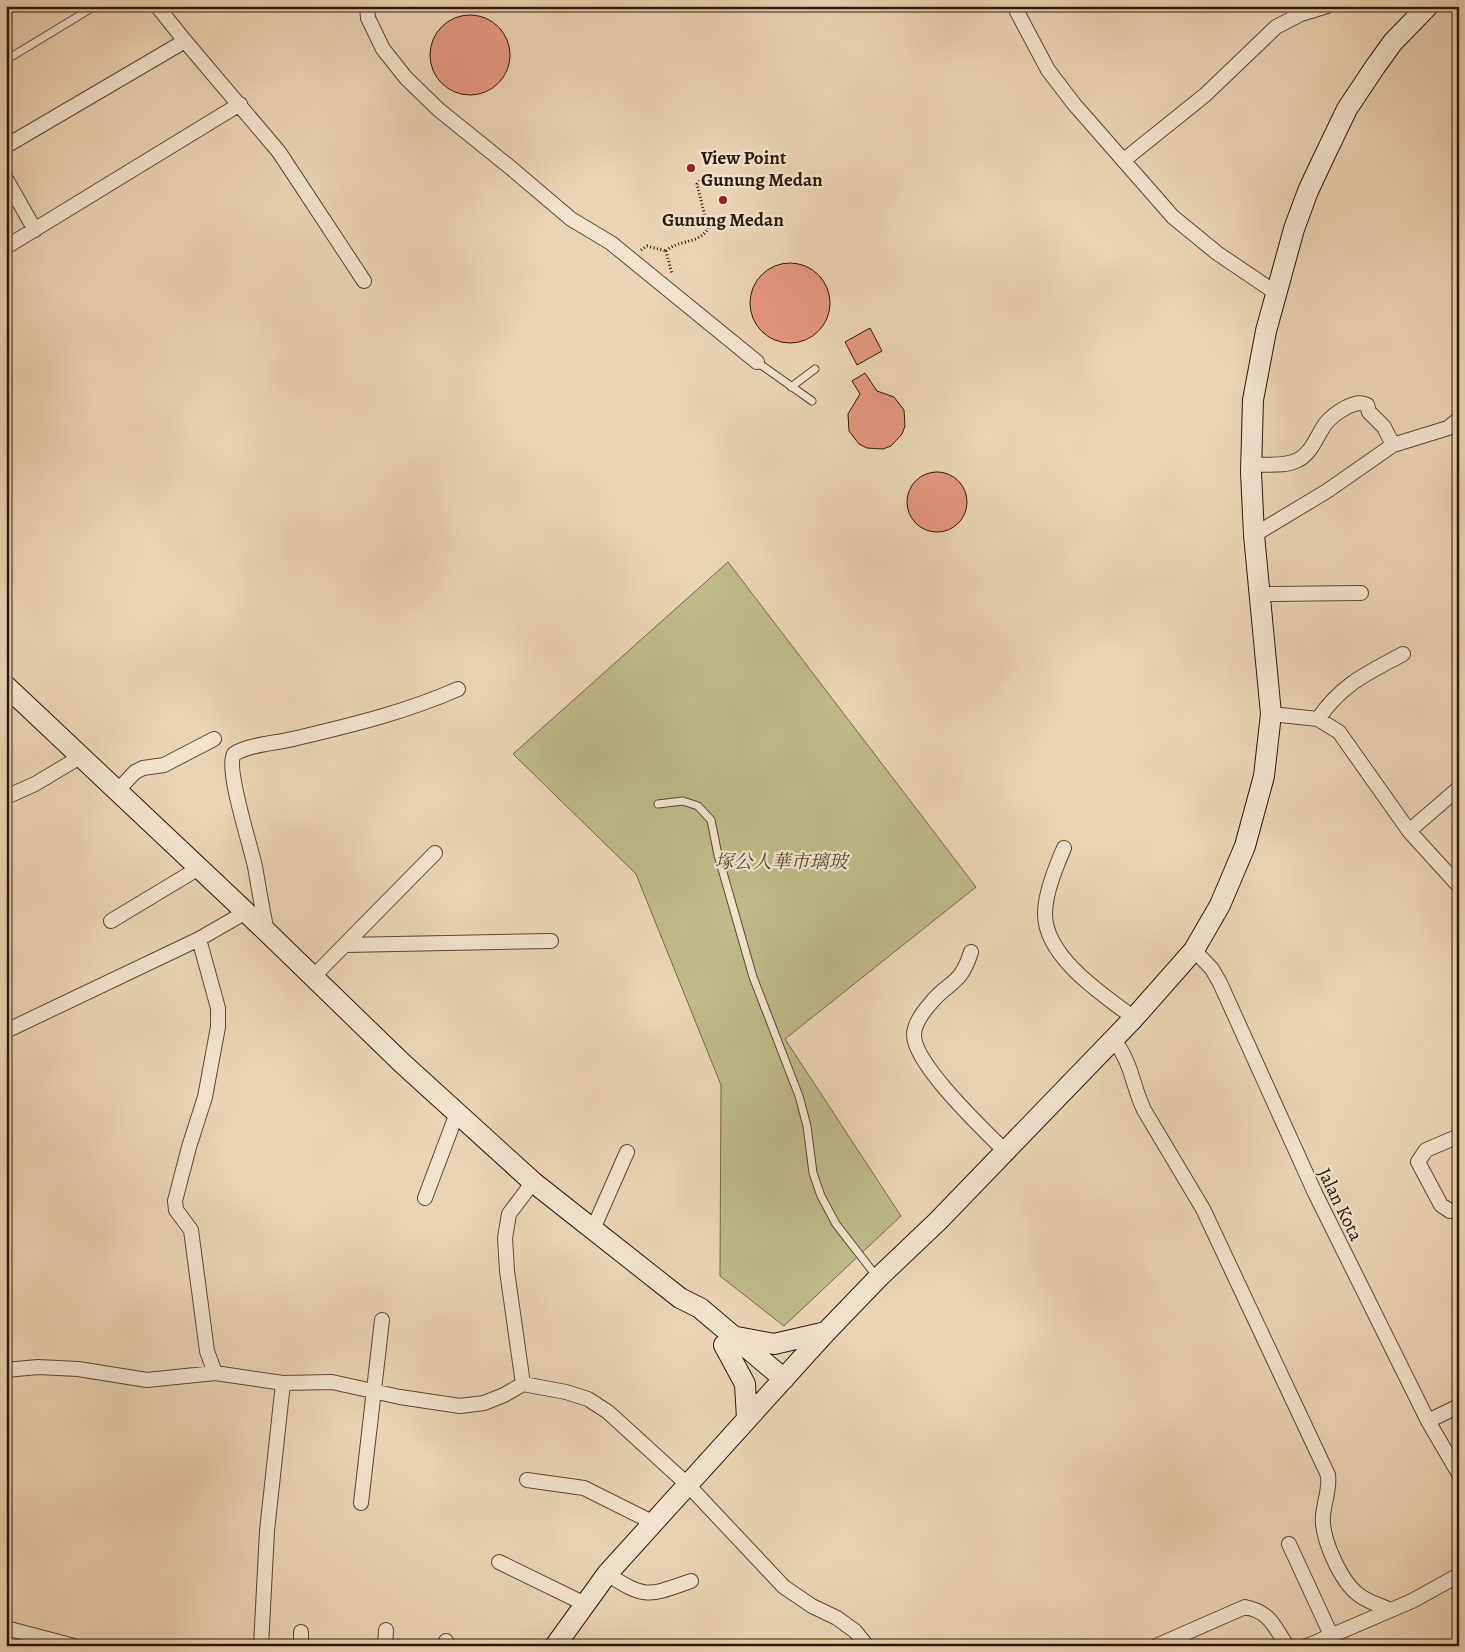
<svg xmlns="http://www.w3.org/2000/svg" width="1465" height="1652" viewBox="0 0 1465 1652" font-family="Alegreya,'Noto Serif SC',serif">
<rect width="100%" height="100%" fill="#ebd4b4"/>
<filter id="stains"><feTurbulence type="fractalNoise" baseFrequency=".004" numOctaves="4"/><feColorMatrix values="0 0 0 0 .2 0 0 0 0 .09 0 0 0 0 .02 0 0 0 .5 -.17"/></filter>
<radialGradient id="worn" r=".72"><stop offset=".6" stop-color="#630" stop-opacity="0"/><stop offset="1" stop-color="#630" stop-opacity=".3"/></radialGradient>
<path fill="#bebb88" stroke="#746a48" d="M728,562L976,887L785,1039L901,1216L784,1326L720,1276L721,1085L636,874L513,754Z"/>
<path fill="#e5977d" stroke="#2b1907" d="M430 55a40 40 0 1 1 80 0a40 40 0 1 1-80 0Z
M750 303a40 40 0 1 1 80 0a40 40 0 1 1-80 0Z
M870,328L882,351L857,365L845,342Z
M865,373L877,391L894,397L904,410L905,426L902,434L891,446L883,449L867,448L859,444L849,431L848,414L860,394L852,381Z
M907 502a30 30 0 1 1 60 0a30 30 0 1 1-60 0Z"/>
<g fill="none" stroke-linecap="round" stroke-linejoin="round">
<g stroke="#5b4832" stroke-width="9">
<path id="lane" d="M6,60L95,6
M757,362L812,401
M791,387L815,369
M658,804L683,801L698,806L711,820L718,855L753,977L799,1096L807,1126L813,1173L821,1196L836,1224L877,1277"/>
</g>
<g stroke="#5b4832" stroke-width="16">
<path id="street" d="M367,6L368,18L383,49L406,78L439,110L511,168L571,219L611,243L757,362
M1014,6L1048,70L1074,104L1173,217L1217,253L1276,293
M185,41L279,152L364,281
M6,146L185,41L157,6
M1124,160L1205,95L1276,27L1301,14L1327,6
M6,179L35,230
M6,247L240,104
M1251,465C1265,464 1285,467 1298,460C1312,453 1317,435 1326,423C1334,414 1355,398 1367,405L1369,412L1384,427L1393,445
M1254,535L1327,491L1393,445L1448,428L1459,419
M1260,594L1361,593
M1271,714L1318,719L1339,732L1409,831L1459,886
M1318,719C1342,684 1366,674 1403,654
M118,790L135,772L143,768L164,765L214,739
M6,797L35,784L82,756
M1409,831L1459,788
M1064,848C1056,867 1045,893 1045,914C1045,957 1103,995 1134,1018
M111,921L199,868
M267,931C262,910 259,888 255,867C251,846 225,769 234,754C249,744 279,743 297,738C352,725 406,712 458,689
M199,939L218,1008V1027L205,1097L189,1147L175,1201L176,1210L191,1230L207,1351L215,1373
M345,945L551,941
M1194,950L1212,969L1220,983L1315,1193L1428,1421L1459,1474
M971,952C960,987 949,980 930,1004C923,1012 914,1024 914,1035C914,1064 983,1129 1005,1151
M313,977L435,853
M6,1031L199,939L246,912
M1113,1039C1132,1062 1132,1085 1144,1110L1203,1209L1328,1475C1330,1489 1324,1502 1323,1516C1321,1538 1341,1582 1359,1595C1368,1602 1380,1605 1390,1610
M1459,1136L1426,1150L1418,1162L1441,1205L1450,1211H1459
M425,1198L457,1113
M593,1229L627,1152
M6,1370L38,1367L78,1369L147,1380L215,1373L283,1383L332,1382L400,1397L460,1406L484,1403L504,1395L523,1384L566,1392L588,1399L608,1412L688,1485L784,1587L812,1606L837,1618L855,1631L867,1646
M523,1384L507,1271L505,1238L509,1214L533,1182
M1428,1421L1459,1406
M527,1480L584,1488L654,1523
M361,1503L382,1320
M1289,1544L1331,1635
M499,1562L585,1604
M607,1574C646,1599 648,1596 691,1581
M6,1628L74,1646
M301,1632V1646
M446,1641V1646
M261,1646L267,1531L283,1383
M385,1646L386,1630
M1156,1646L1245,1607C1270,1612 1274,1626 1287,1646
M1307,1646L1412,1601L1459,1575"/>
</g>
<g stroke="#2b1907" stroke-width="22">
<path id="secondary" d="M6,686L267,932L402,1063L533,1182L680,1298L700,1308L784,1379
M737,1337L774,1344L826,1332
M724,1345L745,1384L747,1419
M555,1646L607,1574L826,1332L878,1278L938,1221L1134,1018L1194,950L1220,905L1245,846L1264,776L1271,714L1254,535L1251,472L1253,400L1266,331L1294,229L1308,191L1323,159L1347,109L1375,67L1393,42L1428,6"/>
</g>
<path stroke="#2b1907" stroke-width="3" stroke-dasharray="1 2.5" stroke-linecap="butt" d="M641,250L647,246L666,251
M666,251C679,239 697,245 708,229L697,184L704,175
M666,251L672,274"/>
<use href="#lane" stroke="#f2e3ce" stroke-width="7"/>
<use href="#street" stroke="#f2e3ce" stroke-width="14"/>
<use href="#secondary" stroke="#f2e3ce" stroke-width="20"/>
</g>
<g fill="#8f2418" stroke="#f2e3ce" stroke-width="2">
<circle cx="691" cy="168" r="5"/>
<circle cx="723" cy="200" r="5"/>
</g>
<g text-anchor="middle" stroke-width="4.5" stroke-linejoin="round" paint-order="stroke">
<g font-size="19" font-weight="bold" fill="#2b1907" stroke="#f2e3ce" text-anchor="start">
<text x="701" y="164">View Point<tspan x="701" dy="22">Gunung Medan</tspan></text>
<text x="723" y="226" text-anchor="middle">Gunung Medan</text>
</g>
<g font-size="19" font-style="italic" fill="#574a2e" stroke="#f2e3ce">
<text x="781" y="868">塚公人華市璃玻</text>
</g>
<g font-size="19" fill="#2b1907" stroke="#f2e3ce">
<text transform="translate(1341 1204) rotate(64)" y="7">Jalan Kota</text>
</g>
</g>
<rect width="1465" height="1652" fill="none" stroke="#ebd4b4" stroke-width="25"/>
<rect x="8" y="8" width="1450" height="1637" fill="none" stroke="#2b1907" stroke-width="2.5"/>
<rect x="12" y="12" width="1440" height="1627" fill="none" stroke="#2b1907"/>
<rect width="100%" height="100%" filter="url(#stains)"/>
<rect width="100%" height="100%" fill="url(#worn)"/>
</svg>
